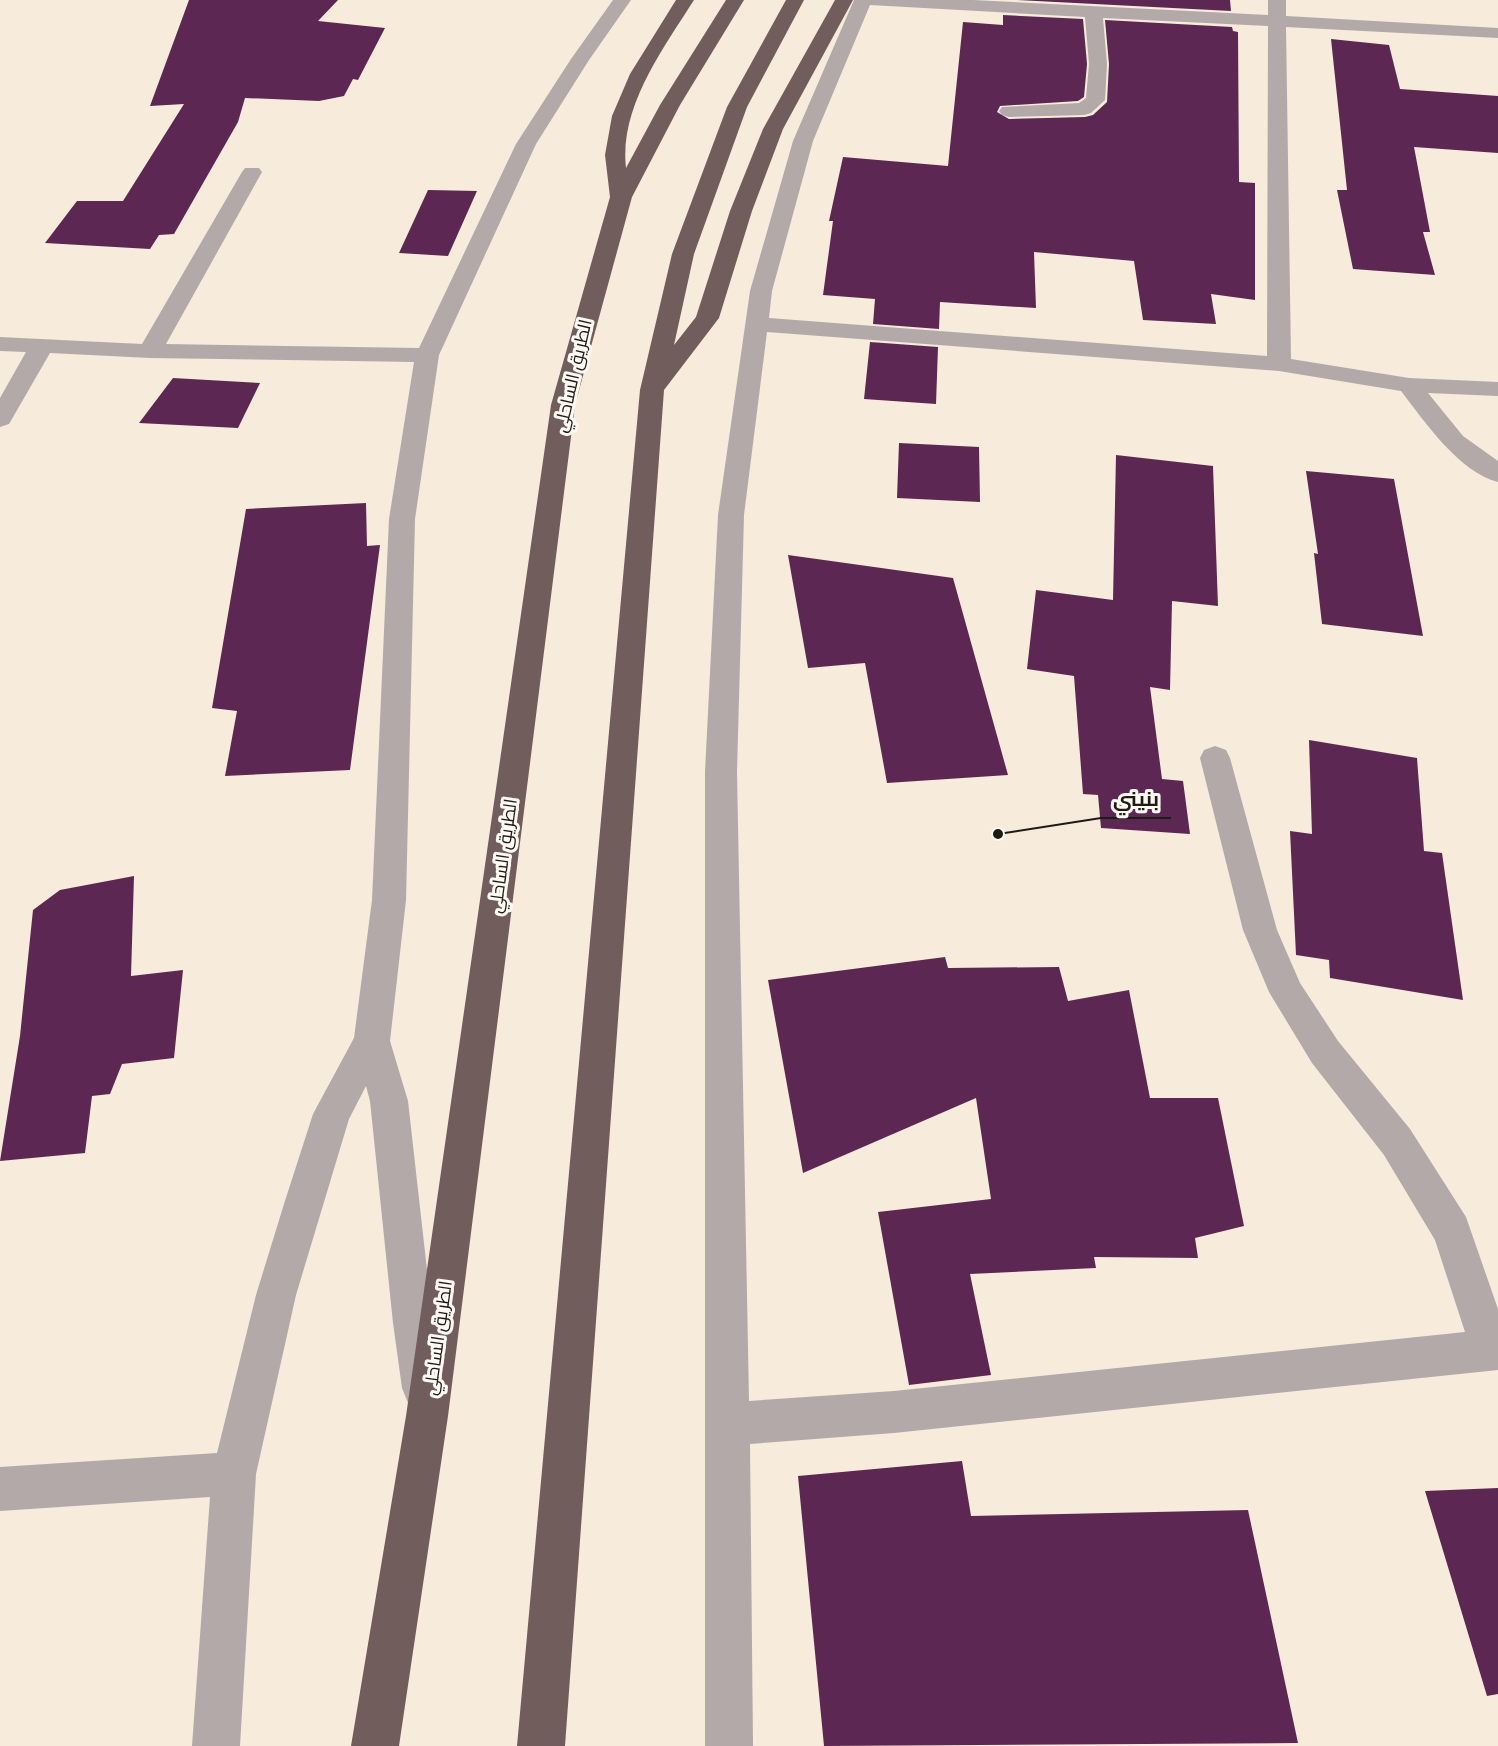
<svg xmlns="http://www.w3.org/2000/svg" width="1498" height="1746" viewBox="0 0 1498 1746" font-family="'PT Sans',Cairo,sans-serif">
<rect width="100%" height="100%" fill="#f7ebdb"/>
<path fill="#5d2754" d="M189,0H338L318,21L385,28L358,80L353,79L344,96L319,101L245,98L238,122L174,234L159,235L150,249L45,243L77,201H123L184,104L150,106Z
M1017,0H1230L1231,11Z
M1003,15L1083,19L1087,64L1084,97L1078,101L1000,106L997,112L1009,119L1085,117L1093,115L1107,102L1109,64L1105,20L1232,27L1233,31L1238,32L1239,182L1255,183V300L1211,294L1216,324L1143,320L1134,261L1034,252L1036,308L940,302L939,329L873,324L875,299L823,295L833,221H829L843,157L948,166L963,22L1003,25Z
M1331,39L1389,45L1400,89L1498,96V153L1414,147L1430,232H1423L1435,275L1353,269L1337,190H1347Z
M428,190L477,191L448,256L399,253Z
M870,342L938,347L936,404L864,399Z
M173,378L260,383L238,428L139,423Z
M899,443L979,447L980,502L897,498Z
M1116,455L1213,466L1218,606L1172,601L1170,690L1150,687L1162,779L1183,781L1190,834L1101,828L1098,795L1083,794L1074,676L1027,669L1036,590L1113,600Z
M1306,471L1394,479L1423,636L1322,624L1314,553L1318,554Z
M366,503L367,546L380,545L350,770L225,776L237,711L212,708L246,509Z
M788,555L953,578L1008,775L887,783L865,663L808,668Z
M1309,740L1417,758L1424,851L1442,853L1463,1000L1330,978L1329,960L1296,955L1290,831L1312,834Z
M134,876L131,976L183,970L174,1058L122,1064L110,1094L92,1096L85,1153L0,1161L20,1036L33,910L60,890Z
M945,957L948,968L1059,967L1068,1001L1129,990L1150,1098H1218L1244,1226L1195,1238L1198,1258L1094,1257L1096,1268L970,1274L991,1375L909,1385L878,1212L991,1199L976,1098L803,1173L768,980Z
M962,1461L971,1516L1248,1510L1298,1743L824,1746L798,1476Z
M1498,1488V1694L1487,1696L1425,1491Z"/>
<g fill="none" stroke-linecap="round" stroke-linejoin="round">
<path fill="#b3a9a8" fill-rule="evenodd" d="M613,0H631L589,60L536,144L439,355L415,519L406,900L390,1041L408,1101L433,1323L444,1388L438,1403L423,1409L408,1403L402,1388L393,1323L370,1101L366,1086L349,1119L296,1295L256,1474L240,1746H192L210,1497L0,1511V1467L217,1453L256,1295L284,1204L313,1114L354,1038L372,900L389,519L414,362L150,358L50,353L9,424L0,427V398L26,352L0,351V337L142,344L242,172L245,168H259L262,172L166,344L419,348L516,144L571,59Z
M854,0H973L1268,15V0H1286V16L1498,28V38L1286,27L1291,359L1409,378L1498,382V396L1428,393L1463,436L1498,461V482C1459,472 1425,422 1401,391L1279,371L767,332L744,515L737,772L749,1401L894,1391L1465,1332L1435,1240L1384,1155L1312,1063L1269,992L1243,930L1200,758L1204,750L1215,746L1226,750L1230,758L1277,930L1300,983L1338,1041L1410,1129L1466,1217L1498,1309V1370L894,1433L750,1444L753,1746H705V772L718,515L750,291L793,141ZM870,5L1085,17L1089,64L1086,98L1079,103L1002,107L999,111L1002,115L1009,117L1084,115L1091,113L1105,100L1107,64L1103,18L1268,26L1267,356L769,318L772,291L813,141Z"/>
<path fill="#715d5b" fill-rule="evenodd" d="M676,0H694C663,49 619,107 626,168L660,105L726,0H744L680,105L632,197L575,405L448,1416L399,1746H351L406,1416L551,405L610,197L605,155L612,116L630,74Z
M786,0H804L747,107L694,254L674,345L696,317L730,211L763,129L835,0H853L783,129L752,211L719,318L664,390L565,1746H517L640,390L672,254L727,107Z"/>
</g>
<g text-anchor="middle" stroke-width="6" stroke-linejoin="round" paint-order="stroke">
<g font-size="18" fill="#1e1a14" stroke="#fef9f3">
<text transform="translate(573 376) rotate(-77)" y="6">الطريق الساحلي</text>
<text transform="translate(503 856) rotate(-82)" y="6">الطريق الساحلي</text>
<text transform="translate(438 1338) rotate(-82)" y="6">الطريق الساحلي</text>
</g>
</g>
<path fill="none" stroke="#1e1a14" stroke-width="2" d="M998 834L1101 818H1171"/>
<circle fill="#1e1a14" stroke="#fef9f3" stroke-width="2" cx="998" cy="834" r="6"/>
<g font-size="20" text-anchor="middle" font-weight="bold" fill="#1e1a14" stroke="#fef9f3" stroke-width="6" stroke-linejoin="round" paint-order="stroke">
<text x="1136" y="806">بنيني</text>
</g>
</svg>
